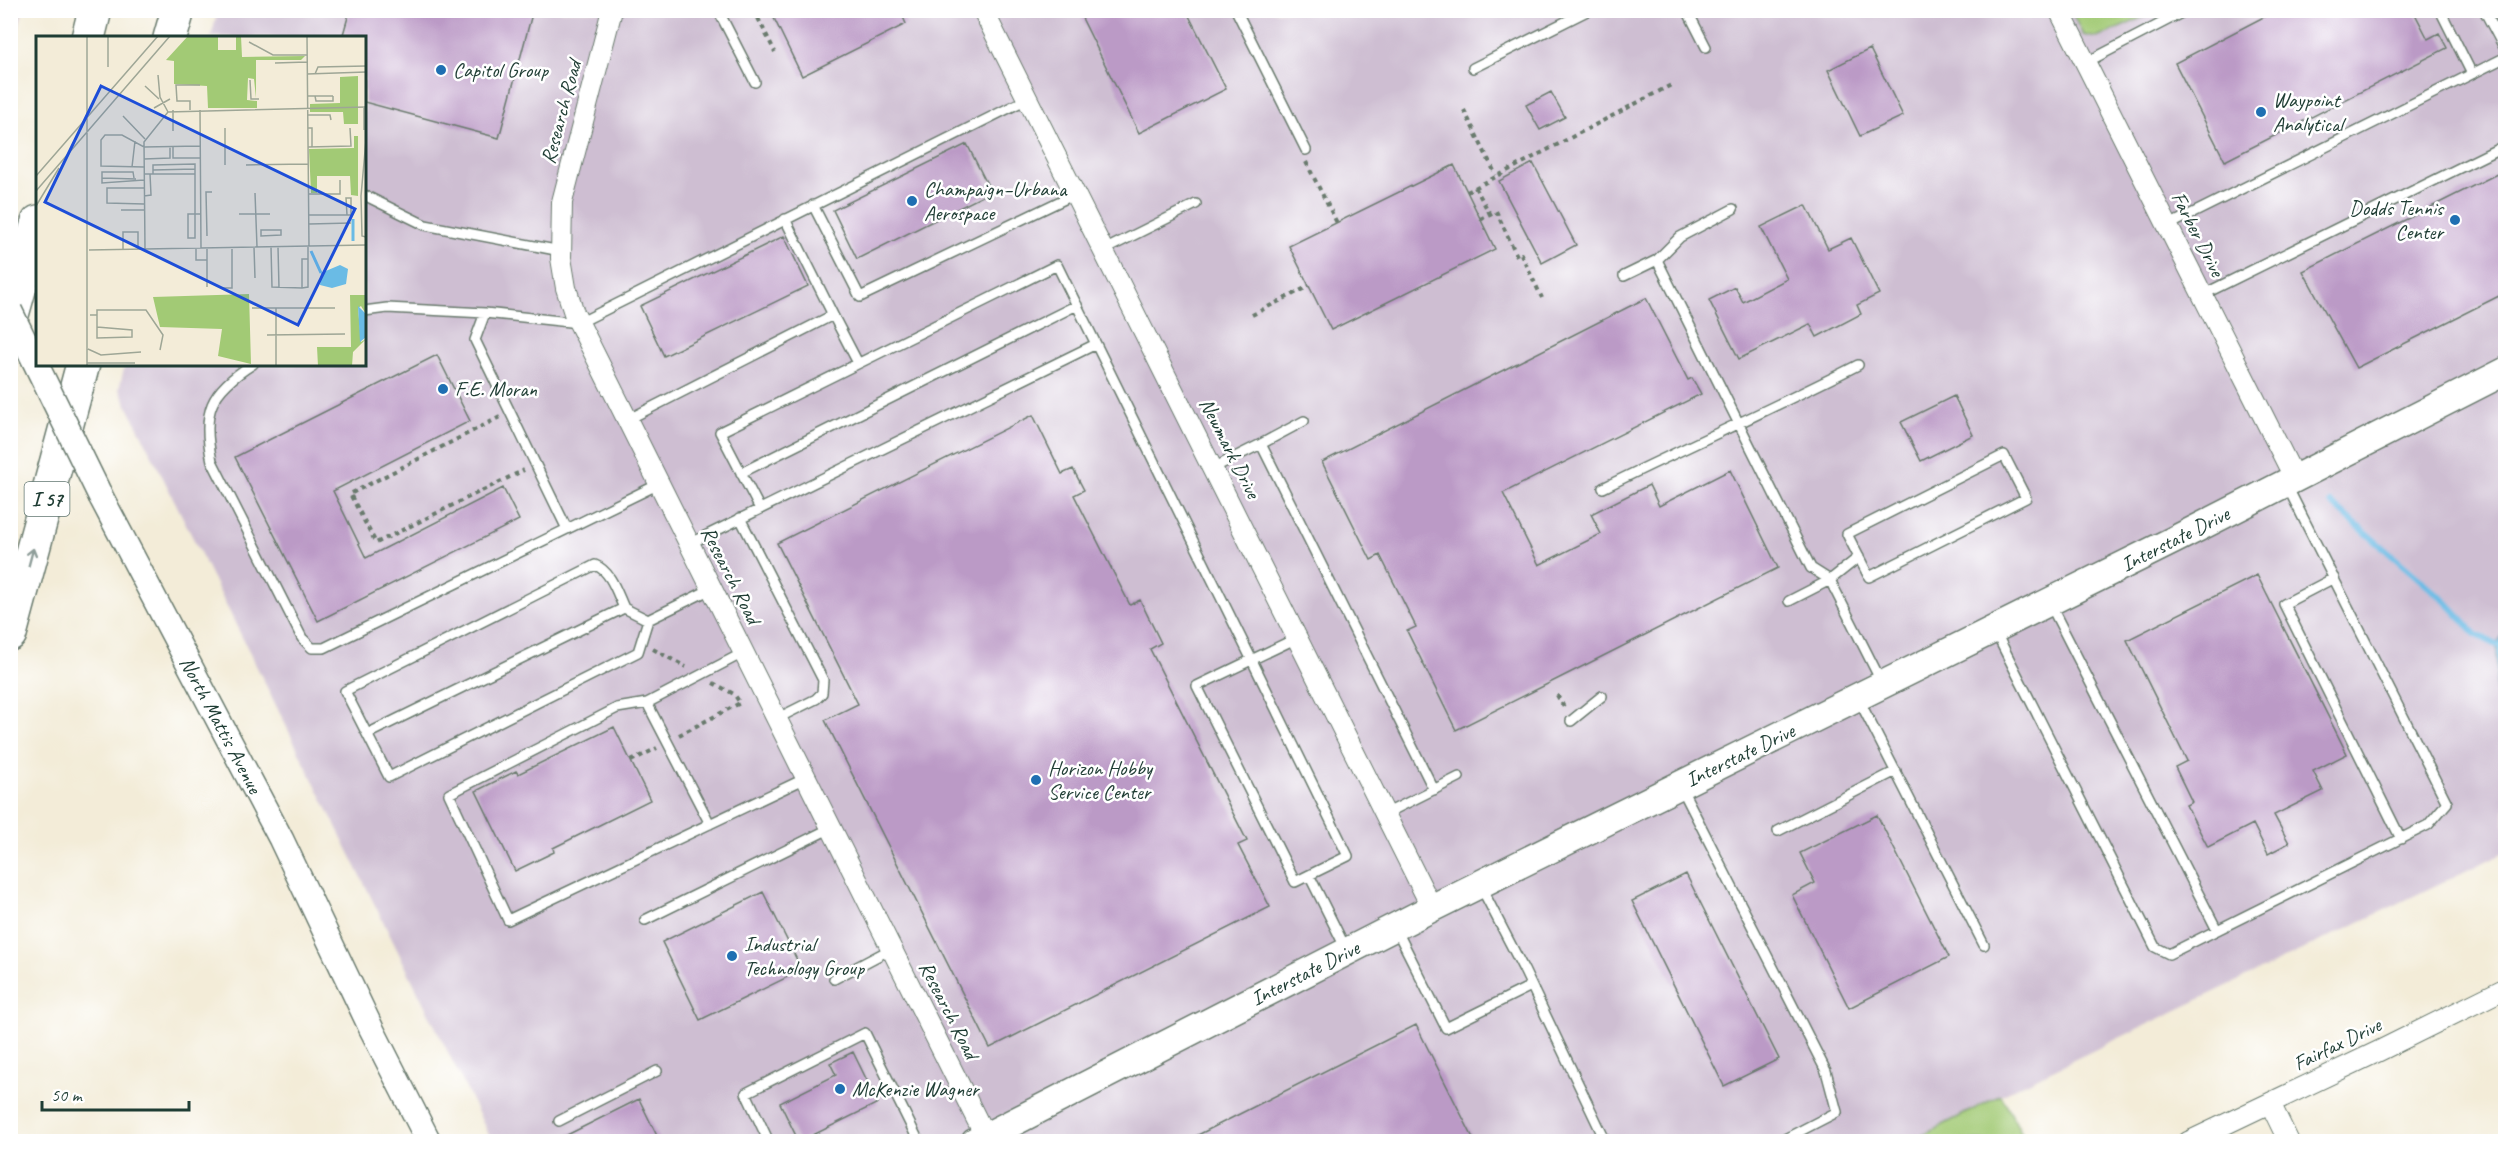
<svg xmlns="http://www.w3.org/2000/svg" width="2516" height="1152" viewBox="0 0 2516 1152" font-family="Caveat,sans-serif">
<rect width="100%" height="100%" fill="#fff"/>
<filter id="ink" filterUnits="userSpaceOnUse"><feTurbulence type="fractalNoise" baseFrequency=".0167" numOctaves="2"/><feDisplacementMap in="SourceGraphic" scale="12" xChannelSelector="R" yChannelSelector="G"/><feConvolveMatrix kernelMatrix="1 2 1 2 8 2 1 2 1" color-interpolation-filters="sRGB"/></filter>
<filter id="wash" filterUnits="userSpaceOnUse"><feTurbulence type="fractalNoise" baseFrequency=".008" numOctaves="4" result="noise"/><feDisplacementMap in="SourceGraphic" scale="24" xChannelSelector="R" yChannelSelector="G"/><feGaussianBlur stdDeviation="1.35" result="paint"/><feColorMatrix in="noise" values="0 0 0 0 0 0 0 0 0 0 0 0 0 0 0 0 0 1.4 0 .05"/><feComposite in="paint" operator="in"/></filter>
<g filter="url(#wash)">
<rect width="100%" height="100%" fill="#f3ecd8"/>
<path fill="#cebed2" d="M11,10L23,11L11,58L10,11Z
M218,11H2505V852L2001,1095L1912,1141H492L119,389L125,365L364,364V38L211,37Z"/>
<path fill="#a2ca75" stroke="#608454" stroke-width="1.5" d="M2071,11H2145L2148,15L2097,38L2083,35Z
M2001,1095L2026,1141H1912Z"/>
<path fill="#6abbe5" stroke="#447c8c" stroke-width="1.5" d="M2505,632V710L2496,698L2497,645Z"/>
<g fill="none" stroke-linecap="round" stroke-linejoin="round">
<path stroke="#6abbe5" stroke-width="6" d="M2331,503L2446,602L2477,635L2497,645"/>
</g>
<g id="blocks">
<path fill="#bb9ac6" d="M350,10H533L499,138L364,102V38H342Z
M770,10H900L906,24L802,76Z
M1078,10H1186L1226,89L1139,133Z
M2277,10H2413L2428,39L2439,33L2447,48L2225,161L2175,63Z
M1870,49L1903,116L1860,136L1828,70Z
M1551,92L1565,117L1540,130L1526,105Z
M967,144L991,192L857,259L833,210Z
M1533,163L1576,245L1542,263L1499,181Z
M1454,165L1495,249L1331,330L1289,246Z
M2505,170V293L2356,368L2303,271Z
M1806,205L1828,249L1851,238L1879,294L1857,305L1861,314L1817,337L1810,324L1739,359L1709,300L1735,287L1743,302L1787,279L1761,227Z
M784,236L808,286L664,356L640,306Z
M1646,298L1688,380L1692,378L1701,394L1503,493L1539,565L1601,534L1591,514L1649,485L1659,506L1730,470L1778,568L1456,730L1407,631L1416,627L1380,555L1371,560L1322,462Z
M437,355L470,421L333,491L366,558L503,488L519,520L318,621L235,457Z
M1954,396L1973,435L1921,461L1901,422Z
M1033,415L1062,474L1073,469L1084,490L1074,495L1130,605L1140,600L1161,643L1150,649L1247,841L1238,845L1270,907L990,1048L825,720L858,704L777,543Z
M2257,575L2347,754L2313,771L2323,791L2274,815L2289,843L2268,854L2253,824L2208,847L2186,805L2192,802L2175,767L2187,761L2127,640Z
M614,727L650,800L553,848L554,852L515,871L476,791L516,771L518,774Z
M1877,815L1949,957L1849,1008L1792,895L1815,883L1800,853Z
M1686,874L1779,1059L1724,1086L1632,901Z
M763,892L802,970L700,1020L662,942Z
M1416,1025L1475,1142H1184Z
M853,1052L878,1103L799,1142L780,1103L836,1075L830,1063Z
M639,1099L660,1142H553Z"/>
</g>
</g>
<g filter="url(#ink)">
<use href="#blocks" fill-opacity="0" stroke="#697a6d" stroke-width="1.5"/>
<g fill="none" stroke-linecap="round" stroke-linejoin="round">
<g stroke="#697a6d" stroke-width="12">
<path id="service" d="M718,10L755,82
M1236,10L1306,150
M1687,10L1706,47
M2440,10L2472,74
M2484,10L2506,51
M2085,63L2187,10
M1473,68L1589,10
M364,195L425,225L561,251
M813,205L860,297L1075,194
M2167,226L2506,57
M1104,250L1196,204
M1657,260L1811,568L1830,580L1881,681
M1624,276L1657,260L1680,237L1733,209
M2202,295L2506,145
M364,311L387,308L485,313L579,323L1027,99
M485,313L475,340L567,529
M833,315L858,363
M253,364C210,391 201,412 212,461L302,638L312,648H324L659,484
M627,420L833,315L785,219
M1304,421L1261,444L1434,790
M2004,455L2026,498L1869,577L1847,534Z
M1213,468L1261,444
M741,473L1077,305
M1603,488C1688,446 1774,408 1858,365
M760,509L720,432L1057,265C1155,461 1251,659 1348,856L1295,882L1197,686L1297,638
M740,518L823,680L822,693L816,699L776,719
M689,544L1096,344
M2334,578L2284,604L2401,839
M1789,601L1830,580L1859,557
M2050,604L2217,930
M624,608C617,593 611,571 595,565L345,691L389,777L638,652L648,620L711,589
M1995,631L2155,947L2169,954L2428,825L2447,803L2286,484
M743,653L647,703L617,708L449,794L508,920L806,778
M1859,700L1984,945
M647,703L710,824
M1571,721L1602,696
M367,734L624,608L648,620
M1681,787L1826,1071L1837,1112L1779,1142
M1385,814L1459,777
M1778,831L1896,771
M1309,875L1347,951
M1481,887L1524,970L1606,1142
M645,920L831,828
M1396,929L1446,1028L1531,986
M834,979L891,949
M559,1121L657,1071
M769,1142L746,1093L865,1033L919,1142"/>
</g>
<g stroke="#697a6d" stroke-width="22">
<path id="minor" d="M612,10L562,202L561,258L566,288L574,313L985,1136
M983,10L1432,908
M2059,10L2295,479
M2270,1103L2289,1142
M2188,1142L2379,1051L2506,988"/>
</g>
<g stroke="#697a6d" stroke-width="27">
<path id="tertiary" d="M101,497L281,839L371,1028L429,1142"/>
</g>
<g stroke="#697a6d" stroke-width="30">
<path id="secondary" d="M975,1142L1432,908L2174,540L2506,371"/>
</g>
<g stroke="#697a6d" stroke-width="36">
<path id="motorway" d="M88,38L95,10
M170,38L178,10
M10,322L38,222
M10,634L83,364"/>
</g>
<path stroke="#697a6d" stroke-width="4" stroke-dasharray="4.5 4.5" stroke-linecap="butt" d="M754,10L775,52
M1464,110L1496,175
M1306,162L1337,223
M1475,187L1490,214
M1467,192L1671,85
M1480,219L1496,211L1517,256L1521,254L1542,298
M1252,315L1309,286
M500,417L350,494L376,543L524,470
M653,649L686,667
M1557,695L1565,709
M679,735L740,703L734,694L713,683
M631,761L657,748"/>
<use href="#service" stroke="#fff" stroke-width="9"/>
<use href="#minor" stroke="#fff" stroke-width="20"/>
<use href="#tertiary" stroke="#fff" stroke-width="24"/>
<use href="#secondary" stroke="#fff" stroke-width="27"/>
<use href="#motorway" stroke="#fff" stroke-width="33"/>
<g stroke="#697a6d" stroke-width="27" stroke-linecap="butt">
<path id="tertiary-bridge" d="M10,311L101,497"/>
</g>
<use href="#tertiary-bridge" stroke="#fff" stroke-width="24"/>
</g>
<defs><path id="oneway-shaft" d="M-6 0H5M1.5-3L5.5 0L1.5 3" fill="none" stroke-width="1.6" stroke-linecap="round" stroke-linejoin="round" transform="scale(1.5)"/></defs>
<use stroke="#8f9e9a" href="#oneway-shaft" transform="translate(31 557) rotate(-75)"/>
</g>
<g fill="#1f6fb2" stroke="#fff" stroke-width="2">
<circle cx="441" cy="70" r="6"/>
<circle cx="2261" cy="112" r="6"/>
<circle cx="912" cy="201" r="6"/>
<circle cx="2455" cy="220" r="6"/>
<circle cx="443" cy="389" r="6"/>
<circle cx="1036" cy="780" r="6"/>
<circle cx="732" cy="956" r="6"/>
<circle cx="840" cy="1089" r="6"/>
</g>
<g text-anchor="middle" stroke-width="5" stroke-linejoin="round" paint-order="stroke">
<rect fill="#fff" stroke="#627771" stroke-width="1.5" x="24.5" y="482" width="45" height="34" rx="4.5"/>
<g font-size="20" font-weight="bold" fill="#1f3d34">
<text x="47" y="506">I 57</text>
</g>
<g font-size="21" fill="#1f3d34" stroke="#fff" text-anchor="start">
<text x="453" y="77">Capitol Group</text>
<text x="2273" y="107">Waypoint<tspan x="2273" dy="24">Analytical</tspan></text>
<text x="924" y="196">Champaign–Urbana<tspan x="924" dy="24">Aerospace</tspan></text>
<text x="2443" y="215" text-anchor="end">Dodds Tennis<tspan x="2443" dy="24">Center</tspan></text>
<text x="455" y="396">F.E. Moran</text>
<text x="1048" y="775">Horizon Hobby<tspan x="1048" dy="24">Service Center</tspan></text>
<text x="744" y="951">Industrial<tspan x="744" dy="24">Technology Group</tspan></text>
<text x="852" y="1096">McKenzie Wagner</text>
</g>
<g font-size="21" fill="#1f3d34" stroke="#fff">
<text transform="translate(561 112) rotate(-75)" y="7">Research Road</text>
<text transform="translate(2198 234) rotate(63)" y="7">Farber Drive</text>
<text transform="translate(1230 448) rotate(63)" y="7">Newmark Drive</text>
<text transform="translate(2175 539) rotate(-27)" y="7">Interstate Drive</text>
<text transform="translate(731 575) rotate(63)" y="7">Research Road</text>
<text transform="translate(221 725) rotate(62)" y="7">North Mattis Avenue</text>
<text transform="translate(1740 755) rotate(-26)" y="7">Interstate Drive</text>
<text transform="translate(1305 973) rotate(-27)" y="7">Interstate Drive</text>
<text transform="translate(949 1010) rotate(63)" y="7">Research Road</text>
<text transform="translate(2337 1044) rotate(-26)" y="7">Fairfax Drive</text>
</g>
</g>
<g transform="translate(36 36)">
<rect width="330" height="330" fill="#f3ecd8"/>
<path d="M152,0H182V14H200V0H205L206,21L269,20L265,24H220V62L218,43L212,42L211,64L221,65V72H172L171,50L138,48V25L130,24ZM322,40V88H308L307,76H274V68L304,67V41ZM318,100H322V160L315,159L314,140H281V157H275L273,113L318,112ZM213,258L215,328L182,320L186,293L124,291L117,261ZM314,259H330V278L325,270L322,272L325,306L330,303L317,316L316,330H282L281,311H315Z" fill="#a2ca75"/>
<path d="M304,229L312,233L310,248L296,252L284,249L285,237ZM322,270L330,278V301L324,306Z" fill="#6abbe5"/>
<path fill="none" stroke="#6abbe5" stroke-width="3" d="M317,205V183M275,215L285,237"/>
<path fill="none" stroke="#9ea696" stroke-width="1.5" d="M51,0V330M72,0V31M271,0L273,211M213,6L237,19H271M239,27L271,26M271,38L330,36M279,38L282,31L330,30M122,39L124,61L132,76M214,44L215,63H223M109,50L123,63M271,60H297M279,60L280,65H297V60M118,72L134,63M328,72V94M137,74V95M154,74V65H141L140,49H164M164,74L165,212M132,76L330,71M271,79H294L295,84M87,80L109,103M189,92V129M272,92H276V111M330,104L325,160L326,200L330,201M137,110V122H164M272,111L315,110L314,92M108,123L134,122V110M210,129L272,128M96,131L99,105M108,131L65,130V104L69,99H86L108,111L164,110M117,134L159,133M108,138H159M117,138V129L159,128V202H152V178H165M0,140L122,0M66,142L100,143M98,142L97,136H66V147L108,144M108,152H71V167L108,168M0,155L134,0M219,157L221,211M272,158H304V144M108,160L115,159L114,138M0,170L23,132M85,174H108M203,178H234M272,179H315V162H310L311,179M273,188L315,187M225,194H245V199L225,200ZM171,200L170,156H176M218,211L219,242M235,211L236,251L266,252L272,251V211M242,211L243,252M160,212V224H171M171,212V251M87,213V196H102V213M109,213L108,106L132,76M53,214L330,209M185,252H196V211M266,252V223H272M216,272H299M240,272V330M54,279H61V274H110L127,299L124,314M61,279V302L96,301V294L61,291M231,299L309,298M52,313L65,319L105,316M51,327H99"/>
<path fill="#1d4ed8" fill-opacity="0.15" stroke="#1d4ed8" stroke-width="3" d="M65,50L319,173L262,289L9,166Z"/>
<rect width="330" height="330" fill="none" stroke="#1f3d34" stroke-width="3"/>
</g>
<rect width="2516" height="1152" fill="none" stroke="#fff" stroke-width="36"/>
<path d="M42 1101v9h147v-9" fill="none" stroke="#1f3d34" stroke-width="3"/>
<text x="51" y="1101" font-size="18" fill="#1f3d34" stroke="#ffffff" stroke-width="4.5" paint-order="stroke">50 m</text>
</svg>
